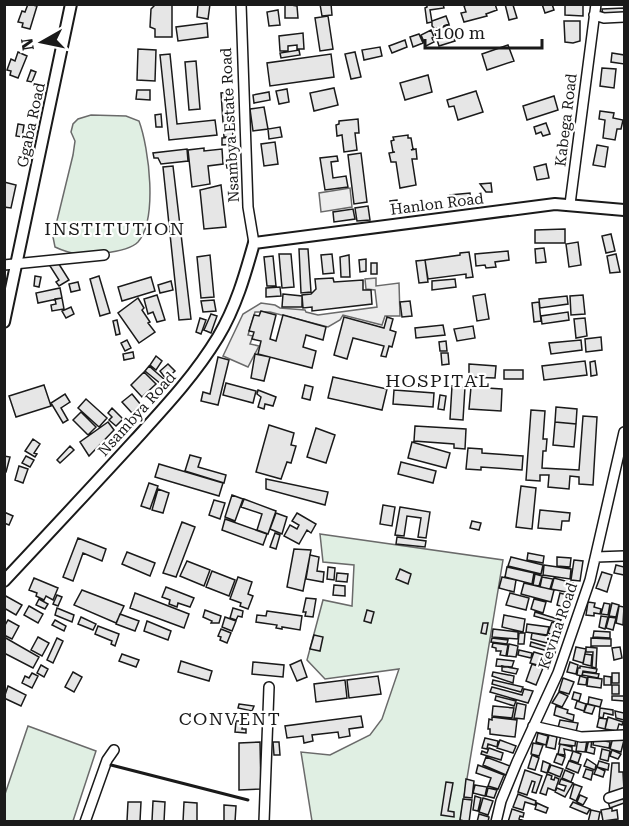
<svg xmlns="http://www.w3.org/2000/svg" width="629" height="826" viewBox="0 0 629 826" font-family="'Roboto Serif',serif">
<rect width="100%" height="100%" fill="#fff"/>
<path fill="#e0efe3" stroke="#6a6a6a" stroke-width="1.5" d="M91,115L126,116L139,121C149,148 158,219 138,242C131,249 113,252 104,253C85,256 72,255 55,247L53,237L73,155L75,141L71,132L73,124L78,119Z
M320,534L503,560L460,821H312L301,752L330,755L370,735L382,719L399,669L325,679L307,660L323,600L352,606L354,565L323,562Z
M28,726L96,751L73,821H5V794Z"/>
<path fill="#ededed" stroke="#6a6a6a" stroke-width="1.5" d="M350,188L352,207L321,212L319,193Z
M376,278V286L399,283L400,316H385L382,325L343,315L340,320L328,327L270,312H255L248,335L253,336L250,344L259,346L248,367L223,356L243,314L261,303L275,305L280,308L305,310L306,312L318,315L377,307L375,290L366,289L365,279Z"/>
<path fill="#e6e6e6" stroke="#1a1a1a" stroke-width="1.5" d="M28,4L37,6L30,29L22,27L23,23L18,22L22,11L25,12Z
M156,4L172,5V37H155V29L150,27L151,9Z
M198,4H210L208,19L197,17Z
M285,4L297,6L298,18H285Z
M320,4H331L332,15L322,16Z
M427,4H443L444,8L430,10L432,22L427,23L425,8L427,7Z
M468,4H495L497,10L486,14L487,16L464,22L461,13L466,12L464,6Z
M505,4H516L513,5L517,18L509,20Z
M542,4H552L554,10L545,13Z
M565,4H583V16L565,15Z
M624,8V15L603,16L602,9Z
M278,10L280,25L269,26L267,12Z
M328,16L333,49L320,51L315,18Z
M446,16L449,24L435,29L432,26V21Z
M564,21H580V41L573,43L565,42Z
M207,23L208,37L178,41L176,27Z
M449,25L455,41L439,46L434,30Z
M431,30L434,37L432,38L434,42L426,46L421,35Z
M303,33L304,49H297V45L288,46V51H280L279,36Z
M419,34L423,43L413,47L410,37Z
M405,40L407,47L392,53L389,46Z
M508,45L514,61L487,70L482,54Z
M380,47L382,56L364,60L362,50Z
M138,49L156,50L155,81L137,80Z
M299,50L300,55L281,58L280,53Z
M18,52L27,56L18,78L10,75L11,71L7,70L11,59L15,61Z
M355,52L361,77L351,79L345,54Z
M612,53L624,55V64L611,62Z
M170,54L177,124L215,120L217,135L169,140L160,55Z
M331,54L334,77L270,86L267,63Z
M196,61L200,109L189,110L185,62Z
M602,68L616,69L614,88L600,86Z
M31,70L36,72L32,82L27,81Z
M428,75L432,92L405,100L400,83Z
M334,88L338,105L314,111L310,93Z
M287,89L289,102L279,104L276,91Z
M137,90H150V100L136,99Z
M476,91L483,112L458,120L454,106L449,107L447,100Z
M231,92L233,137H224L221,93Z
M269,92L270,100L254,103L253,95Z
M554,96L558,110L527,120L523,106Z
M264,107L268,129L253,131L250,109Z
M600,111L614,113L613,118L623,120L621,129H617L615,140L603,138L605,120L599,119Z
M161,114L162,127H156L155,115Z
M358,119L359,133H355L357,150L344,152L342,135L337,136L336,125L339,124V121Z
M546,123L550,134L543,136L541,132L536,134L534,127Z
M18,124L24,125L22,137L16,136Z
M280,127L282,137L269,139L268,129Z
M408,135V138H411L413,149L411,150L416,149L417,159H412L416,185L400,188L396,162H391L389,153L395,152H393L391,141L394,140L393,137Z
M234,137L235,144L222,145V138Z
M275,142L278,164L264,166L261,144Z
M597,145L608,147L605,167L593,165Z
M204,148V151L222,149L223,164L208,166L210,184L192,187L188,150Z
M187,149L188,161L161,164L158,158H154L153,153Z
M361,153L367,202L354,204L348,155Z
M337,156L338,161L331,162L333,178L346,176L348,187L325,190L320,158Z
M237,161L238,168H227L226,162Z
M546,164L549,178L537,180L534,167Z
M173,166L191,319L179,320L163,167Z
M4,182L16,185L11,208L4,207Z
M491,183L492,192H486L480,184Z
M221,185L226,227L204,229L200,190Z
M470,193L471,199L450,201V195Z
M397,200L399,214L392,215L390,201Z
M368,206L370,220L357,221L355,208Z
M353,209L355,219L334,222L333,212Z
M565,229V243H535V230Z
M611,234L615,251L606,253L602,236Z
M578,242L581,265L569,267L566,244Z
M544,248L546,262L536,263L535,249Z
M299,249H308L311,292L301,293Z
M508,251L509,260L495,262L496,267L486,268L485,265L476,266L475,254Z
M469,252L473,277L466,278V274L428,279L425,260L460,255V253Z
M279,254H291L294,287L282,288Z
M332,254L334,273L323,274L321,255Z
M616,254L620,272L610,273L607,256Z
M210,255L214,297L201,298L197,257Z
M349,255L350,277H341L340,257Z
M273,256L276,286H267L264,257Z
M366,259V271L360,272L359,260Z
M425,260L428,282L419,283L416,261Z
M57,261L69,280L59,286L56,282L59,280L50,266Z
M371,263H377V274H371Z
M35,276L41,277L39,287L34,286Z
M99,276L110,313L100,316L90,279Z
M151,277L155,291L122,301L118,287Z
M333,278L334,282L363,280V290H371L372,304L312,311V307L303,308L302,295L311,294L316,289L315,279Z
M455,279L456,287L432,290V281Z
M171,281L173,290L160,293L158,285Z
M78,282L80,290L71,292L69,284Z
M280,287L281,296L266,297V288Z
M60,288L62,298L38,303L36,293Z
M283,294L302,296V307H282Z
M485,294L489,319L477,321L473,296Z
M157,295L165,320L157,322L153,312L148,314L144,299Z
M583,295L585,314L571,315L570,296Z
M567,296L568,304L540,308L539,299Z
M62,298L64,309L52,311L51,305L56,304L55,299Z
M138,298L144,308L142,310L150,322L148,323L155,332L139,343L118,313Z
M214,300L216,311L203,312L201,301Z
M410,301L412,316L402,317L400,302Z
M539,302L541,321L534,322L532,303Z
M71,307L74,314L66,318L62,311Z
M261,311L276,315L270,339L276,341L283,315L326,327L323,340L306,335L303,347L316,351L312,368L258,354L261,341L252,339L254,332L249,331L254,315L259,316Z
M568,312L569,320L542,324L541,316Z
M211,314L217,316L211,333L204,330Z
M344,317L384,328L387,317L393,319L390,330L396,332L392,347L389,346L386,357L381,356L384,346L353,338L347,359L334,355Z
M200,318L206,320L201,334L196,332Z
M585,318L587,336L576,338L574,319Z
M117,320L120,334L116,335L113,321Z
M443,325L445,335L416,338L415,328Z
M473,326L475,338L457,341L454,329Z
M601,337L602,350L586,352L585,339Z
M127,340L131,348L125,351L121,343Z
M581,340L582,350L551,354L549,343Z
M446,341L447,351H440L439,342Z
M133,352L134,358L124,360L123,354Z
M441,353H448L449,364L442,365Z
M255,354L270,357L264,381L251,378Z
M156,356L162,361L156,370L150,365Z
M218,357L229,360L218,405L201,401L203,392L210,394Z
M585,361L587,375L544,380L542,366Z
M595,361L597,375L591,376L590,362Z
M168,364L175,371L166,379L160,371Z
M469,364L496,366L495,378L469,377Z
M149,366L165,380L161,384L145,371Z
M504,370H523V379H504Z
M144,372L156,384L142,397L131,385Z
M333,377L387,389L382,410L328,398Z
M226,383L256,391L253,403L223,395Z
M44,385L51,406L16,417L9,396Z
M305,385L313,387L310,400L302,398Z
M452,386L465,387L463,420L450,419Z
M471,387L502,389L501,411L469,409Z
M258,390L276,397L273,406L265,404L264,409L258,407L261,397L257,394Z
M394,390L434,393L433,407L393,404Z
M65,394L70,402L61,408L68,420L63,423L51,403Z
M132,394L141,405L132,413L122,402Z
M440,395L446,396L444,410L438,409Z
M86,399L107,418L99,427L78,408Z
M556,407L577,409L576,424L555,422Z
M112,408L123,419L116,426L109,420L112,417L108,413Z
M531,410L545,411L543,439H547L546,451H543L542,468L579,470L583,416L597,417L593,485L579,484V477L570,476L569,489L548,487L549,475H540V481L526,480Z
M81,412L96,427L88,435L73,420Z
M108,422L114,430L89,456L80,442Z
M555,422L576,424L574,447L553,445Z
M269,425L294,433L291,445L296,446L291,463L287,462L281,479L256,472Z
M415,426L466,429L465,449L454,448V444L414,441Z
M316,428L335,435L326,463L307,457Z
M33,439L40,444L34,453L37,454L35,457L25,451Z
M412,442L450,453L446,468L408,458Z
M70,446L74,450L60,463L57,460Z
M468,448L482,449V453L523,456L522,470L481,467V470L466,469Z
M190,455L201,458L198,467L226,475L224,483L185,471Z
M4,456L10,457L6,472H4Z
M26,456L34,460L30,467L22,463Z
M401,462L436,471L433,483L398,474Z
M159,464L223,483L219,496L155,477Z
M19,466L28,469L23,483L15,480Z
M266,479L328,492L325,505L266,489Z
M149,483L158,486L150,509L141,506Z
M521,486L536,488L532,529L516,527Z
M158,489L169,493L163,513L152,510Z
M232,495L243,499L235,521L225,517Z
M244,499L276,511L268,534L257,530L262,514L241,507Z
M214,500L225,503L220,519L209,515Z
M383,505L395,507L392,526L380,524Z
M400,507L430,512L426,538L418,537L421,518L407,516L404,536L395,535Z
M540,510L570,513L569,521H562L561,530L538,528Z
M4,512L13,516L9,525L4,523Z
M276,513L287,517L282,534L270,529Z
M297,513L316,524L311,533L307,530L299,544L284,536L290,525L297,529L299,525L292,521Z
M225,519L267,534L263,545L222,530Z
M472,521L481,523L479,530L470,528Z
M182,522L195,527L176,577L163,573Z
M275,533L280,535L276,549L270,547Z
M397,537L426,541L425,547L396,544Z
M78,538L106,549L102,561L83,553L73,581L63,577Z
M294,549L311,550L303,591L287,587Z
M127,552L155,563L150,576L122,564Z
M528,553L544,556L543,563L527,560Z
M310,555L319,557L317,571L324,572L323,582L306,579Z
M511,557L543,565L541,574L508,566Z
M557,557L571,558L570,567L557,566Z
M574,560L583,561L580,581L571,580Z
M187,561L210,570L204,586L180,576Z
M544,565L571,569L570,579L543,575Z
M616,565L624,567V575L614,573Z
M328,567L335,568L334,580L327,579Z
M507,567L534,573L532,584L505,577Z
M400,569L411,574L408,584L396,579Z
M212,571L235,580L229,596L206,587Z
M602,572L612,575L607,592L596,588Z
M337,573L348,574L347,582L336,581Z
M535,574L542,576L539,586L533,585Z
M238,577L252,582L248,594L253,596L248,609L240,606L241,603L230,599Z
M502,577L516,580L514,592L499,588Z
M542,577L553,579L550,589L540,587Z
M34,578L58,588L53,600L46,596L44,600L36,596L37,593L29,590Z
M554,578L573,583L571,593L551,589Z
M524,583L554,590L551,602L521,594Z
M334,585L345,586V596L333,595Z
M166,587L194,598L190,607L178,603L177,607L169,604L170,600L162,597Z
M82,590L124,606L116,623L74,605Z
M135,593L189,614L184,628L130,608Z
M510,593L529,598L526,610L506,605Z
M560,593L570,596L566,608L557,605Z
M4,595L22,605L16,615L4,608Z
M57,595L62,597L58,606L53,604Z
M306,598L316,599L313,617L305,616L306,612H303Z
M39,599L48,604L45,609L36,605Z
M534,599L546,602L543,613L531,609Z
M588,602L595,603L594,607L601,609L600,614L594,613V616L586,615Z
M604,603L610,604L608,615L601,614Z
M612,603L619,605L616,617L609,616Z
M29,606L43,614L38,623L24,615Z
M619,606L624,607L623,625L616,623Z
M57,608L74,615L72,622L55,615Z
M233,608L243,611L242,617L238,616L236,620L230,618Z
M205,610L221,616L219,623H211L212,621L203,617Z
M367,610L374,612L371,623L364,621Z
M267,611L302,616L300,630L282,627V629L276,628L277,625L256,622L257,615L266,616Z
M535,612L561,620L559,623L534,616Z
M120,614L139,621L135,631L116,624Z
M504,615L525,619L523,632L502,627Z
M601,616L608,617L605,629L599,627Z
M81,617L96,624L93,630L78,624Z
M225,617L236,621L232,631L222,627Z
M609,617L616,618L613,630L606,628Z
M8,620L19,626L12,639L4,635V627Z
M55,620L66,626L64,631L52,625Z
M147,621L171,631L168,640L144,631Z
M552,622L559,625L556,636L548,633Z
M483,623H488L486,634L481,633Z
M527,624L549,627L547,635L526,632Z
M98,626L119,634L115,646L111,644L112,641L95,634Z
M221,629L231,633L227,643L220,640L221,637L218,636Z
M493,629L518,632V639L492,637Z
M594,631L610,632V638L593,637Z
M519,633H525L524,644H518Z
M532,633L548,636L547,643L531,639Z
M314,635L323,637L320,651L310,649Z
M4,637L39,657L33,668L4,653Z
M38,637L49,643L42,656L31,650Z
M57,638L63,641L53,663L47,660Z
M492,638L508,640L507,644L491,642Z
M591,638L611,639V646H591Z
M550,641L557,643L555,653L530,646L531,642L548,647Z
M493,643L508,645L506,656L500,655L501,651H496V648L492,647Z
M509,644L518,646L516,657L507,656Z
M576,647L586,649L583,663L573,660Z
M586,647L597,648L596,668L592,667L593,652H586Z
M620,647L622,658L614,660L612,648Z
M519,650L532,653L531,658L518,655Z
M534,652L544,655L541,666L530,663Z
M546,653L553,655L551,662L543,660Z
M122,654L139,660L136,667L119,661Z
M585,654L592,655L591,666L583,664Z
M497,659L514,661L512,667L496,666Z
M301,660L307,677L297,681L290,665Z
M181,661L212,671L209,681L178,672Z
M253,662L284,665L283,677L252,674Z
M570,662L578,665L576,674L567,672Z
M532,664L543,668L536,685L526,681Z
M41,665L48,669L44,677L37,673Z
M502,666L518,669L516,674L502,671Z
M580,666L597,669L596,673L583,671L582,676L577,675L578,668H580Z
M73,672L82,677L74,692L65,687Z
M493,672L514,676L513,683L492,676Z
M583,672L599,674L598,678L582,675Z
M32,673L38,676L32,688L22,683L25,676L29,678Z
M612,673H619V683H612Z
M378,676L381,694L349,698L347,680Z
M580,676L587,678L586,685L578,684Z
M604,676L611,677V685H604Z
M588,677L602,679L601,688L587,686Z
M563,678L574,682L569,694L559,691Z
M345,680L347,698L316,702L314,684Z
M493,680L523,687L521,692L492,684Z
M612,685H619V694H612Z
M8,686L26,695L21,706L4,698Z
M492,687L522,695L524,689L533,691L528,703L490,692Z
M559,692L568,696L562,707L552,703Z
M574,692L581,694L579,701L572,699Z
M496,696L516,701L514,706L495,700Z
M612,696H624V701L612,700Z
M589,697L602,700L600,707L588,704Z
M577,701L586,704L584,711L575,708Z
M517,703L526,705L524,719L514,718Z
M239,704L254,706L252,711L238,708Z
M587,704L595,706L592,714L584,712Z
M493,706L514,708L512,718L492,716Z
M556,706L568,710L567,713L574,715L573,721L554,715Z
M600,708L613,710V715L604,713L603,718L599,717Z
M615,711L624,713V720L616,718Z
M361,716L363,727L349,729L350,736L339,738L338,732L312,735L313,741L304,743L303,736L287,738L285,726Z
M492,717L517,720L515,737L490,734V729H488L489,719L492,720Z
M608,717L623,722L622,725L619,724L617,731L605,729Z
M599,718L607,719L605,729L597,727Z
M560,720L578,723L576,732L558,728Z
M236,721H243L242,729H246V733L235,732Z
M538,733L548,736L546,745L536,742Z
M549,735L557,737L555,749L546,747Z
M561,735L576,737L575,746L559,744Z
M613,737L624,740L621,752L610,749Z
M485,738L498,741L497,747L488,744L487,749L482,748Z
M578,738L587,740L585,752L576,751Z
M589,739H592L591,747L595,748L594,754L586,752Z
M594,739L610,742L609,748L593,745Z
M500,740L516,746L513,753L497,748Z
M260,742L261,789L239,790V743Z
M273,742H279L280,755H274Z
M533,743L543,745L539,756L531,754Z
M560,744L572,747V751L564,749L565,755L558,754Z
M489,748L503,753L501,760L481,754L482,751L487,753Z
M602,749L610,751L608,761L600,759Z
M612,750L621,754L618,759L610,756Z
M573,751L581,754L578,763L570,760Z
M557,754L565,757L562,765L554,762Z
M532,755L539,758L535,770L528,768Z
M486,757L510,766L506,775L483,765Z
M587,759L596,765L595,770L584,766Z
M543,761L550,764L547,773L541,771Z
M569,761L581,765L578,773L566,768Z
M599,761L609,764L608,770L597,767Z
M612,763H619V772H623L624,790L609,794Z
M478,765L504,775L498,789L488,786L491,778L476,773Z
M551,765L563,769L560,777L548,772Z
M597,767L605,771L603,777L594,774Z
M586,769L593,771L591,780L583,777Z
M525,770L542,776L536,793L532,792L535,782L532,781L527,795L518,792Z
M565,770L574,774L571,782L562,778Z
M547,774L552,776L551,779L554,780L555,777L559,779L555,791L548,788L546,795L540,793Z
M466,779L474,781L472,798L464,797Z
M561,779L573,783L565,797L555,792L557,788L564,791L566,786L559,784Z
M446,782L453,783L448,811L454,812V817L441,815Z
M574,784L582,787L576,801L570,798Z
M475,785L487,787L485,796L473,793Z
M488,788L497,790L494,798L486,796Z
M518,794L536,801L535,805L525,802L523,810L513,807Z
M580,795L587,798L583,805L577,802Z
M475,796L481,798L478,811L473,810Z
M623,797L624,803L610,808L608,802Z
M483,798L493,801L488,815L479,812Z
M463,799L472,800L469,822L460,820Z
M153,801L165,802L164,822L152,821Z
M128,802H141L140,821H127Z
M184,802L197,803V822H183Z
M573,802L590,809L587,814L570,807Z
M537,803L548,808L546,813L535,809Z
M224,805L236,806L235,822H224Z
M612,808V811L617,810L618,819L603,821L601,810Z
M512,809L524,813L523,817L520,816L519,819L527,822H508Z
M591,810L600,812L598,822H588Z
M479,814L489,817L488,822H477Z"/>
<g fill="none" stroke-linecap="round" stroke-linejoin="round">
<g stroke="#1a1a1a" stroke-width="12">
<path id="minor" d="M241,4L248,207L254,243
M594,15L604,18L624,17
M570,204L596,4
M4,265L104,255
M596,557L624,556
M533,726L581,737L624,735
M609,798L624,793
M85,822L107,760L114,750
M264,822L269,687
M496,822L501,801L517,762L558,673L590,580L624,432"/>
</g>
<g stroke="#1a1a1a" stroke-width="14">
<path id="major" d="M4,322L71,4
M4,581C48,534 92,487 135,440C165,407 195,375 218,337C236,307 245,275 254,243L555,204L624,210"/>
</g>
<use href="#minor" stroke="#fff" stroke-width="9"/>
<use href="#major" stroke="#fff" stroke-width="10"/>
<path stroke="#1a1a1a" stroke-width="3" d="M111,765L248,800"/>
</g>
<g text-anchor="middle" stroke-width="4.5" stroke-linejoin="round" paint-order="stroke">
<g font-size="15" fill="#1a1a1a" stroke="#fff">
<text transform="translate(566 120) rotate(-83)" y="5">Kabega Road</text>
<text transform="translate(31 125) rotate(-78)" y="5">Ggaba Road</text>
<text transform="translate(230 125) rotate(-93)" y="5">Nsambya Estate Road</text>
<text transform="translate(437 204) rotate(-7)" y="5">Hanlon Road</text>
<text transform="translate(137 414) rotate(-48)" y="5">Nsambya Road</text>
<text transform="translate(558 626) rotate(-71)" y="5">Kevina Road</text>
</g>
<g font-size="18" letter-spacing="1.5" fill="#1a1a1a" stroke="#fff">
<text x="115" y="235">INSTITUTION</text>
<text x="438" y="387">HOSPITAL</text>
<text x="230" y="725">CONVENT</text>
</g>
</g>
<rect width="629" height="826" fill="none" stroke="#1a1a1a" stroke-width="12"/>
<g transform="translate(42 42) rotate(261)" stroke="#ffffff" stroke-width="4.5" paint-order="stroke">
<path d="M0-4.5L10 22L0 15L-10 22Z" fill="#1a1a1a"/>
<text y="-9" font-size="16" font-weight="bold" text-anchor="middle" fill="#1a1a1a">N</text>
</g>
<path d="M425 39v9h117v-9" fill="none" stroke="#1a1a1a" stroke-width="3"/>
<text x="434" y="39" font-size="18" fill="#1a1a1a" stroke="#ffffff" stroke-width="4.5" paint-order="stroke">100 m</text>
</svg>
